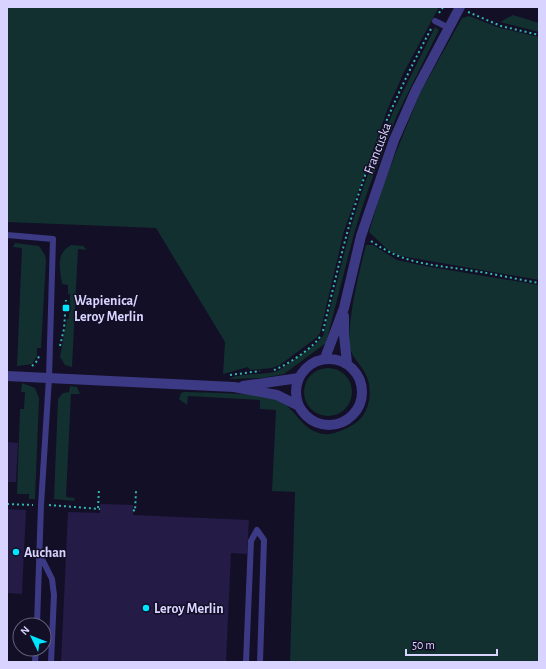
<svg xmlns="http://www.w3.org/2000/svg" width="546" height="669" viewBox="0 0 546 669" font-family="'Alegreya Sans',sans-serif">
<rect width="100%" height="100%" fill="#130f26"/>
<path fill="#12302f" d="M7,7H439L404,72L388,108L344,231L320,333L316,338L280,365L272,368L250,370L248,367L223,374L225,342L156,228L7,222Z
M513,15L539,23V32L500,22Z
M469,16L500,28L539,37V280L401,256L389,251L369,232L384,182L420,93L462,18Z
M435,27L439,30L397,115L369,187L355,230L326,343L284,374L262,378L229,379C244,372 262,376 278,371L316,344L323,336L351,227L364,185L393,112Z
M15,243L39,246L45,255L46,260L41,348H37V356L32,364L17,366L22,248L13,247Z
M71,245L83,246L87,250L78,249L72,367L65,365L60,357L67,319H69L70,294H68V285L62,284C60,268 55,254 71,245Z
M366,245H373L397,260L425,266L539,285V662H290L295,492L272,491L276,410L260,409V400L188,396L187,405L179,399L181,393L184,392C205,393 264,392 280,401C297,410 301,430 323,434C334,435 344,430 354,424C370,415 374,389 365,373C359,362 349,355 349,341C350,309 358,276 366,245Z
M304 392a24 24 0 1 1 48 0a24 24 0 1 1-48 0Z
M22,383L35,388L39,398L35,499H29V494H17L20,409H24L25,392H21Z
M70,386L77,387L80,394H71L66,497L75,498L74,501L54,499L58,399L63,393L69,392Z"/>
<path fill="#241b47" d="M7,442L18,443L16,482H7Z
M100,504L133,505V515L249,520L247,554L231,553L226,662H61L68,512L100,513Z
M7,509L26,510L22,594L7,593Z"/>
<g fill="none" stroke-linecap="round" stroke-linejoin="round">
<path stroke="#2fb8b0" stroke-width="2" stroke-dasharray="2 3" stroke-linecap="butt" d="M468,12L501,26L539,35
M439,13L443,7
M371,241C404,264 429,264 467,270C491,273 515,279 539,283
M323,331C334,285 344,240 358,196C377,138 402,83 431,29
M60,346L64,329L66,300
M32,366L37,361L40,354
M274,370C287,365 315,347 321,335
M230,375L260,371
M7,504L33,505
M49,505L100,509
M98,508L99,489
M133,510L135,511L136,491"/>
<path stroke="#3d3a85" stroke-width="6" d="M435,21L449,28
M7,235L53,239L49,378L41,505L37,625
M41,557L52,579L54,595L51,662
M35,662L36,649
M246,662L251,541L257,530L264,540L260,662"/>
<path stroke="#3d3a85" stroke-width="10" d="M344,316V335L347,363
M325,358L344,308L361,236L394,140L416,90L460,7
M296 392a33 33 0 1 1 66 0a33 33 0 1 1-66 0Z
M7,376L234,387L277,395L299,406
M243,386L299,378"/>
</g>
<g fill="#00e5ff" stroke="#130f26" stroke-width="1.5">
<rect x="62" y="304" width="8" height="8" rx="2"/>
<circle cx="16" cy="552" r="4"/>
<circle cx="146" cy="608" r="4"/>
</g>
<g text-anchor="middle" stroke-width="3" stroke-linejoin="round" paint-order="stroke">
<g font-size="14" fill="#d9d4ff" stroke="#130f26">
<text transform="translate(377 148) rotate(-69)" y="5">Francuska</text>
</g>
<g font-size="14" font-weight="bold" fill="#d9d4ff" stroke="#130f26" text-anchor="start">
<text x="74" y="305">Wapienica/<tspan x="74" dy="16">Leroy Merlin</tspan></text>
<text x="24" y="557">Auchan</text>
<text x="154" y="613">Leroy Merlin</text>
</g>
</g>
<rect width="546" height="669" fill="none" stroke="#d9d4ff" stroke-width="16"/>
<g transform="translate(32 637) rotate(313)"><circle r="19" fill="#130f26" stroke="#625e7d"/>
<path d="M0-3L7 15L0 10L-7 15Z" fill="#00e5ff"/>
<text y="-6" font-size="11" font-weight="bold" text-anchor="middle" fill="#d9d4ff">N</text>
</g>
<path d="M406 649v6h91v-6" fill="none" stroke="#d9d4ff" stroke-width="2"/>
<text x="412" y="649" font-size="12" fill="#d9d4ff" stroke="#130f26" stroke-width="3" paint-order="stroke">50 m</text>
</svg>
